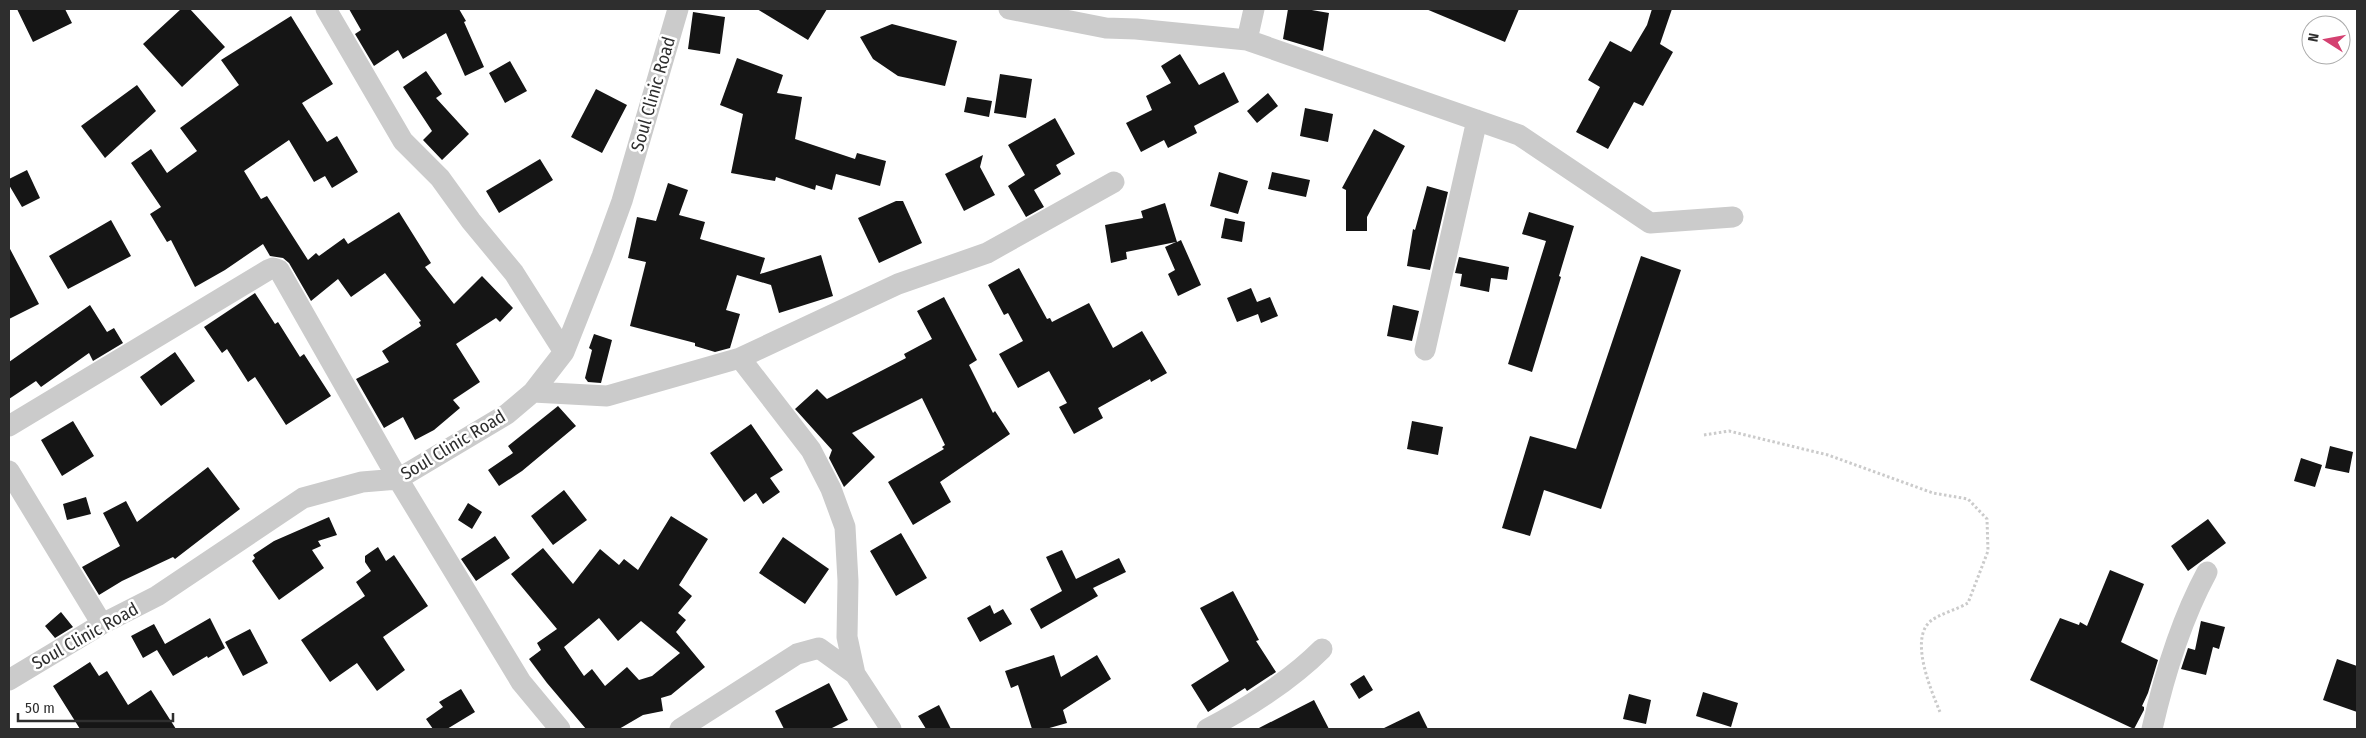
<svg xmlns="http://www.w3.org/2000/svg" width="2366" height="738" viewBox="0 0 2366 738" font-family="'Fira Sans Condensed',sans-serif">
<rect width="100%" height="100%" fill="#fff"/>
<path fill="#151515" fill-rule="evenodd" d="M17,9H65L72,23L33,42Z
M181,9H190L225,47L182,87L143,44Z
M349,9H459L466,21L464,22L484,67L465,76L446,33L403,59L398,50L374,66L355,34L361,30Z
M757,9H827L808,40Z
M1288,9H1306L1329,13L1323,51L1283,39Z
M1426,9H1519L1505,42Z
M1652,9H1672L1660,44L1673,52L1643,106L1634,102L1608,149L1576,132L1600,87L1588,80L1610,41L1631,52L1647,25Z
M693,12L725,17L720,54L688,49Z
M291,16L333,84L302,103L327,142L337,136L358,172L332,188L325,176L314,182L289,140L244,171L261,199L267,196L308,260L316,253L319,256L344,238L348,244L399,212L431,263L425,267L454,304L482,276L513,308L500,322L496,318L456,344L480,382L453,400L460,408L434,430L415,440L403,417L384,428L356,379L389,362L382,351L421,326L419,322L421,321L385,273L351,297L338,279L311,301L289,263L283,258L270,256L263,244L225,270L195,287L171,240L167,242L150,214L161,207L131,163L151,149L167,173L197,151L180,128L239,85L221,60Z
M892,24L957,41L945,86L898,76L873,59L860,37Z
M1180,54L1199,85L1224,72L1239,102L1194,126L1197,133L1168,148L1164,140L1141,152L1126,123L1152,110L1146,96L1171,83L1161,66Z
M737,58L783,75L777,93L802,97L795,139L855,159L857,153L886,161L880,186L836,174L832,190L816,185L815,190L776,177L775,181L731,173L743,114L720,105Z
M510,61L527,91L505,103L489,73Z
M426,71L442,94L436,98L469,134L442,160L423,140L432,131L403,87Z
M1000,74L1032,79L1026,118L994,113Z
M137,85L156,111L105,158L81,126Z
M596,89L627,105L602,153L571,137Z
M1268,93L1278,106L1257,123L1247,111Z
M967,97L992,101L989,117L964,112Z
M1305,108L1333,114L1328,142L1300,136Z
M1055,118L1075,154L1056,165L1061,174L1034,190L1044,207L1026,217L1008,186L1025,175L1008,145Z
M1374,129L1405,146L1367,217V231H1346V190L1342,188Z
M983,155L980,167L995,195L964,211L945,174Z
M540,159L553,180L499,213L486,191Z
M27,170L40,198L22,207L9,185V179Z
M1219,172L1248,181L1238,214L1210,206Z
M1272,172L1310,180L1306,197L1268,189Z
M668,183L688,190L679,215L705,222L700,239L765,258L760,274L821,255L833,296L779,313L771,285L737,275L726,310L740,314L730,348L715,352L695,346V343L630,326L646,262L628,258L637,217L656,221Z
M1427,186L1448,192L1430,270L1407,266L1413,229L1415,230Z
M896,201H903L922,243L879,263L858,218Z
M1165,203L1177,242L1181,240L1201,285L1178,296L1168,274L1175,270L1165,247L1176,242L1126,252L1127,259L1111,263L1105,225L1143,218L1141,211Z
M1529,212L1574,226L1559,276L1561,277L1532,372L1508,364L1546,241L1522,234Z
M1225,218L1245,222L1242,242L1221,238Z
M111,220L131,256L68,289L49,256Z
M9,247L39,304L9,319Z
M1641,256L1681,270L1601,509L1544,490L1530,536L1502,528L1530,436L1576,449Z
M1459,257L1509,267L1507,280L1491,278L1489,292L1460,286L1462,274L1455,273Z
M1019,268L1047,319L1050,318L1052,322L1089,303L1113,348L1142,331L1167,373L1151,382L1150,379L1098,408L1103,418L1074,434L1059,407L1067,403L1049,371L1018,388L999,354L1023,341L1008,313L1004,315L988,285Z
M1251,288L1257,302L1270,297L1278,316L1261,323L1258,314L1237,322L1227,298Z
M255,293L275,324L278,322L300,357L304,354L331,396L286,425L255,377L248,382L227,349L222,353L204,327Z
M944,297L977,360L969,365L993,413L995,411L1010,434L940,482L951,502L913,525L888,482L944,449L942,447L945,445L922,398L852,433L875,457L844,487L829,458L832,450L795,409L817,389L827,399L906,358L904,354L932,339L917,311Z
M90,305L107,332L114,328L123,343L93,361L89,353L41,387L36,381L9,399V362Z
M1393,305L1419,311L1412,341L1387,336Z
M594,334L612,340L601,383L588,382L585,378L592,350L589,348Z
M175,352L195,381L161,406L140,377Z
M558,406L576,426L522,471L499,486L488,470L513,453L508,446Z
M73,421L94,456L62,476L41,440Z
M1412,421L1443,427L1438,455L1407,449Z
M751,424L783,470L770,478L780,492L763,504L756,493L744,502L710,453Z
M2330,446L2353,452L2349,473L2325,468Z
M2301,458L2322,465L2315,487L2294,481Z
M208,467L240,509L175,559L173,557L122,581L99,595L82,567L120,546L103,513L126,501L137,522Z
M564,490L587,520L553,545L531,516Z
M86,497L91,514L67,520L63,504Z
M468,503L482,512L472,529L458,520Z
M671,516L708,539L679,585L692,596L678,613L686,620L676,632L705,667L671,695L661,698L663,711L643,715L619,729H586L547,683L529,659L541,650L537,643L557,629L511,574L543,548L573,584L600,549L619,565L624,559L638,570ZM599,618L618,641L641,621L680,653L652,676L639,680L627,667L605,686L592,669L584,676L564,647Z
M329,517L337,535L318,541L321,546L312,550L324,568L279,600L252,561L255,558L253,555L274,541Z
M2208,519L2226,543L2188,571L2171,546Z
M901,533L927,578L896,596L870,551Z
M495,536L510,558L476,581L461,559Z
M783,537L829,569L805,604L759,573Z
M378,547L386,561L394,555L428,606L383,637L405,670L377,691L357,663L330,682L301,640L365,596L356,582L371,571L365,562V556Z
M1062,550L1076,579L1119,558L1126,572L1093,588L1098,596L1041,629L1030,609L1062,591L1046,557Z
M2110,570L2144,584L2121,642L2158,660L2148,693L2142,706L2144,707V710L2134,729L2030,680L2060,618L2079,625L2080,622L2087,626Z
M1233,591L1259,640L1256,641L1276,672L1247,691L1245,688L1208,712L1191,685L1229,661L1200,608Z
M990,605L994,614L1003,609L1012,624L980,642L967,618Z
M61,612L73,627L55,638L45,626Z
M210,618L225,648L208,658L207,656L173,676L157,650L143,658L131,636L154,624L165,644Z
M2201,621L2225,627L2219,649L2213,647L2206,675L2181,669L2188,648L2195,650Z
M250,629L268,663L243,676L225,642Z
M1054,655L1061,677L1097,655L1111,679L1063,710L1067,723L1046,729H1032L1018,685L1011,688L1005,671Z
M2337,659L2357,666V712L2323,700Z
M90,662L99,676L107,671L128,705L151,690L176,729H80L53,686Z
M1364,675L1373,690L1359,699L1350,684Z
M829,683L848,720L830,729H784L775,711Z
M461,689L475,712L447,729H433L426,719L443,707L439,702Z
M1703,692L1738,703L1731,727L1696,716Z
M1629,694L1651,700L1646,724L1623,719Z
M1314,700L1329,729H1257Z
M939,705L951,729H926L918,716Z
M1419,711L1428,729H1382Z"/>
<g fill="none" stroke-linecap="round" stroke-linejoin="round">
<path stroke="#cbcbcb" stroke-width="3" stroke-dasharray="2.5 2.5" stroke-linecap="butt" d="M1704,435L1729,431L1828,455L1933,493L1968,499L1987,519L1988,551L1968,603C1958,609 1940,614 1932,620C1908,637 1931,690 1940,712"/>
<path stroke="#cbcbcb" stroke-width="21" d="M326,9L403,141L440,178L471,221L514,273L564,352
M1009,9L1106,28L1136,29L1247,40L1519,135L1650,223L1733,217
M1247,40L1254,9
M1425,350L1477,120
M740,358L898,284L987,253L1114,182
M533,392L607,396L740,358L811,450L831,489L845,527L848,581L847,637L855,674L891,729
M9,426L268,270L273,268L279,270L398,479L521,682L560,729
M9,471L102,624
M9,680L102,624L157,596L303,498L362,482L398,479L507,414L533,392L564,352L602,256L622,201L678,9
M680,729L797,654L819,648L855,674
M1207,729C1246,709 1291,680 1322,649
M2152,729C2164,676 2181,620 2207,572"/>
</g>
<g text-anchor="middle" stroke-width="5" stroke-linejoin="round" paint-order="stroke">
<g font-size="18" fill="#2e2e2e" stroke="#fff">
<text transform="translate(653 94) rotate(-74)" y="6">Soul Clinic Road</text>
<text transform="translate(453 445) rotate(-31)" y="6">Soul Clinic Road</text>
<text transform="translate(85 636) rotate(-29)" y="6">Soul Clinic Road</text>
</g>
</g>
<rect width="2366" height="738" fill="none" stroke="#2e2e2e" stroke-width="20"/>
<g transform="translate(2326 40) rotate(281)"><circle r="24" fill="#ffffff" stroke="#ababab"/>
<path d="M0-4L9 19L0 12L-9 19Z" fill="#d44171"/>
<text y="-8" font-size="14" font-weight="bold" text-anchor="middle" fill="#2e2e2e">N</text>
</g>
<path d="M18 713v8h155v-8" fill="none" stroke="#2e2e2e" stroke-width="2.5"/>
<text x="25" y="713" font-size="15" fill="#2e2e2e" stroke="#ffffff" stroke-width="4" paint-order="stroke">50 m</text>
</svg>
